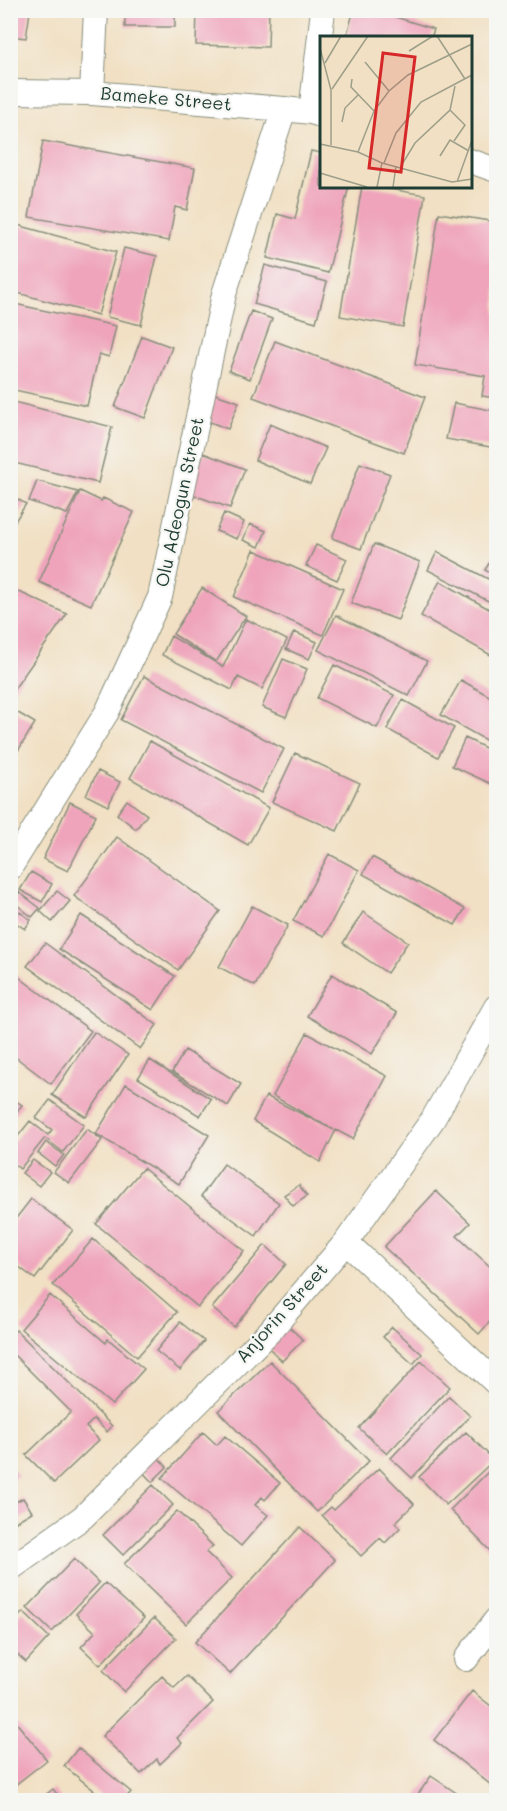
<svg xmlns="http://www.w3.org/2000/svg" width="507" height="1811" viewBox="0 0 507 1811" font-family="Mali,sans-serif">
<rect width="100%" height="100%" fill="#f6f6f2"/>
<filter id="ink" filterUnits="userSpaceOnUse"><feTurbulence type="fractalNoise" baseFrequency=".0167" numOctaves="2"/><feDisplacementMap in="SourceGraphic" scale="12" xChannelSelector="R" yChannelSelector="G"/><feConvolveMatrix kernelMatrix="1 2 1 2 8 2 1 2 1" color-interpolation-filters="sRGB"/></filter>
<filter id="wash" filterUnits="userSpaceOnUse"><feTurbulence type="fractalNoise" baseFrequency=".008" numOctaves="4" result="noise"/><feDisplacementMap in="SourceGraphic" scale="24" xChannelSelector="R" yChannelSelector="G"/><feGaussianBlur stdDeviation="1.35" result="paint"/><feColorMatrix in="noise" values="0 0 0 0 0 0 0 0 0 0 0 0 0 0 0 0 0 1.4 0 .05"/><feComposite in="paint" operator="in"/></filter>
<g filter="url(#wash)">
<rect width="100%" height="100%" fill="#f1e0c3"/>
<g id="blocks">
<path fill="#efa4bb" d="M10,10L30,12L26,38L10,36Z
M125,10H175V27H125Z
M197,10H269L268,47L196,45Z
M354,10H373L434,29L431,38H359L347,34Z
M43,141L195,168L187,210L175,207L169,241L29,217Z
M311,151L321,153V186H349L328,273L267,258L277,214L295,219Z
M362,186H372L425,195L403,327L340,316Z
M439,213L496,222V398L482,396L485,376L415,365Z
M10,223L116,252L98,315L10,291Z
M124,248L157,256L141,325L107,317Z
M265,265L327,282L316,322L254,304Z
M10,303L116,326L109,357L99,354L87,406L10,389Z
M251,311L272,319L250,379L229,371Z
M142,336L172,347L145,418L115,407Z
M275,341L425,397L404,453L253,397Z
M209,392L239,402L228,429L200,418Z
M10,401L112,427L98,483L10,462Z
M454,403L496,411V448L446,439Z
M270,424L326,448L310,484L255,460Z
M203,453L245,469L230,508L188,493Z
M360,463L390,474L361,549L332,538Z
M37,481L78,492L67,514L29,501Z
M80,491L101,501L103,498L134,512L91,605L39,582Z
M10,495L26,504L10,529Z
M224,513L244,522L237,539L216,531Z
M250,524L266,531L259,547L243,540Z
M374,544L420,562L398,620L351,603Z
M316,545L347,559L337,580L306,566Z
M254,550L343,589L323,635L234,597Z
M437,552L496,583V605L428,570Z
M494,555L496,557V573L495,576L485,570Z
M440,581L496,613V658L421,616Z
M202,588L246,616L216,662L173,634Z
M17,591L67,614L12,692L10,691V601Z
M336,615L427,661L409,696L318,650Z
M246,619L287,640L262,689L238,677L232,690L162,655L171,636L223,667Z
M294,632L317,642L309,659L286,649Z
M283,659L307,669L286,717L262,707Z
M334,665L394,695L377,728L317,698Z
M144,676L284,749L261,793L121,720Z
M461,680L496,700V746L441,715Z
M403,700L454,728L438,757L387,729Z
M10,708L35,723L13,759L10,757Z
M465,738L496,753V786L452,766Z
M150,741L269,808L248,845L130,778Z
M295,753L360,783L337,831L272,802Z
M98,771L120,782L108,806L86,795Z
M127,800L147,815L136,829L117,814Z
M70,802L96,815L68,871L43,859Z
M117,837L220,911L178,970L74,896Z
M329,854L359,870L324,936L293,921Z
M372,857L465,909L455,925L363,874Z
M31,872L52,884L42,902L20,890Z
M57,891L70,901L52,922L40,911Z
M19,892L40,908L32,917L12,901Z
M10,905L31,920L25,929L10,919Z
M252,906L288,925L255,986L219,967Z
M363,912L408,942L387,973L343,943Z
M81,915L175,976L153,1010L59,949Z
M45,943L157,1025L140,1049L27,966Z
M12,972L91,1031L51,1084L10,1053V974Z
M332,974L397,1013L372,1054L307,1016Z
M94,1032L128,1055L86,1117L52,1095Z
M307,1033L387,1076L353,1139L336,1130L320,1162L253,1121L266,1096L334,1130L273,1096Z
M185,1050L241,1084L228,1106L172,1072Z
M150,1060L211,1099L200,1116L138,1078Z
M126,1084L209,1135L179,1184L96,1134Z
M10,1097L22,1105L10,1121Z
M50,1100L84,1125L63,1152L45,1138L20,1169L10,1161V1146L30,1121L48,1135L52,1130L36,1118Z
M87,1129L102,1140L69,1183L54,1172Z
M46,1142L64,1155L55,1166L38,1153Z
M33,1160L50,1172L39,1186L22,1173Z
M224,1164L279,1203L256,1236L201,1196Z
M143,1168L244,1251L198,1307L96,1224Z
M299,1185L307,1196L293,1206L284,1195Z
M436,1191L470,1223L457,1236L496,1272V1315L479,1334L384,1247Z
M31,1199L73,1230L35,1279L10,1260V1226Z
M93,1239L177,1312L137,1357L53,1285Z
M265,1245L286,1264L234,1327L212,1308Z
M50,1295L106,1343L108,1339L144,1369L112,1405L21,1329Z
M180,1322L204,1341L180,1370L156,1351Z
M285,1323L303,1340L282,1361L265,1344Z
M392,1327L422,1354L413,1364L383,1337Z
M16,1330L112,1426L107,1432L94,1419L86,1427L99,1440L54,1483L26,1455L71,1412L15,1356L10,1360V1335Z
M270,1361L369,1461L317,1512L218,1411Z
M421,1361L450,1387L387,1454L359,1428Z
M449,1396L470,1416L412,1478L391,1458Z
M203,1432L217,1445L225,1436L280,1483L265,1500L262,1497L255,1505L268,1515L241,1546L162,1478Z
M466,1432L494,1460L446,1505L419,1477Z
M152,1451L167,1467L152,1482L137,1466Z
M496,1464V1553L494,1555L450,1510Z
M10,1466L18,1475L10,1482Z
M379,1468L414,1504L395,1523L400,1528L385,1543L380,1538L361,1556L322,1515L331,1507L334,1510Z
M153,1485L173,1505L123,1555L103,1535Z
M23,1498L32,1512L10,1525V1505Z
M177,1511L213,1546L206,1552L232,1578L186,1624L124,1564Z
M300,1527L335,1560L230,1674L195,1642Z
M74,1559L99,1583L52,1632L27,1608Z
M105,1583L144,1618L100,1665L81,1647L95,1632L76,1614Z
M23,1612L49,1637L26,1662L10,1648V1625Z
M154,1618L176,1638L124,1692L103,1670Z
M162,1676L174,1688L187,1676L213,1702L177,1738L182,1743L160,1764L157,1759L141,1774L102,1736Z
M472,1691L496,1710V1789L434,1740Z
M10,1715L47,1760L10,1789Z
M78,1748L131,1792L124,1800H106L64,1766Z
M431,1776L467,1800H414Z
M53,1789L62,1800H39Z"/>
</g>
</g>
<g filter="url(#ink)">
<use href="#blocks" fill-opacity="0" stroke="#888e7c" stroke-width="1.5"/>
<g fill="none" stroke-linecap="round" stroke-linejoin="round">
<g stroke="#888e7c" stroke-width="26">
<path id="minor" d="M10,92L92,93L284,109L311,112L321,115
M92,93L96,10
M311,112L323,10
M470,161L496,170
M10,868L107,712L160,597L224,294L284,109
M346,1242L496,1383
M10,1569L83,1517L270,1331L346,1242L433,1119L496,1007
M466,1659L496,1620"/>
</g>
<use href="#minor" stroke="#fff" stroke-width="24"/>
</g>
</g>
<g text-anchor="middle" stroke-width="4.5" stroke-linejoin="round" paint-order="stroke">
<g font-size="18" fill="#1f3d34" stroke="#f6f6f2">
<text transform="translate(166 99) rotate(5)" y="6">Bameke Street</text>
<text transform="translate(180 502) rotate(-78)" y="6">Olu Adeogun Street</text>
<text transform="translate(282 1313) rotate(-48)" y="6">Anjorin Street</text>
</g>
</g>
<g transform="translate(320 36)">
<rect width="152" height="152" fill="#f1e0c3"/>
<path fill="none" stroke="#9d9f8a" stroke-width="1.5" d="M117,0L145,43M0,12L11,54V109M89,15L113,0M45,26L69,55M5,27L21,0M32,43L31,51L54,75M12,53L48,0M130,74L145,89L134,105M22,86L25,72L38,59M0,108L38,116L62,127L132,146L152,143M38,116L54,75L69,55L88,39L152,8M120,120L130,104L149,115M64,127L76,97L101,66L152,39M81,130L95,107L130,74L135,50M0,137L47,151M137,146L152,104M57,151L62,127M73,151L76,130"/>
<path fill="#d62828" fill-opacity="0.15" stroke="#d62828" stroke-width="3" d="M63,17L95,21L81,136L49,132Z"/>
<rect width="152" height="152" fill="none" stroke="#1f3d34" stroke-width="3"/>
</g>
<rect width="507" height="1811" fill="none" stroke="#f6f6f2" stroke-width="36"/>
</svg>
